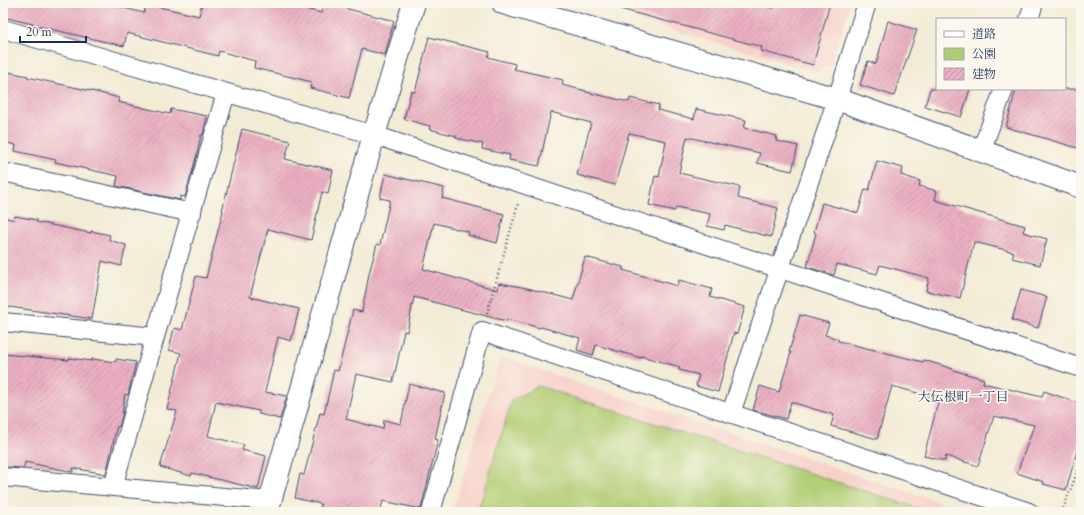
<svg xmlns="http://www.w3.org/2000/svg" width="1084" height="515" viewBox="0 0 1084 515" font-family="Cardo,'Noto Serif JP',serif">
<defs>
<pattern id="building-hatch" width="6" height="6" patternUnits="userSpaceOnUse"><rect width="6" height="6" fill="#ecb0c2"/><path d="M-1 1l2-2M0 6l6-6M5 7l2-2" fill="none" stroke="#be90a1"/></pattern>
</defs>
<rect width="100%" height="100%" fill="#fbf7ec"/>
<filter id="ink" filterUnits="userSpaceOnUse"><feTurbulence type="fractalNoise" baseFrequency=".025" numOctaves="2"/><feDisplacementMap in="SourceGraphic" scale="8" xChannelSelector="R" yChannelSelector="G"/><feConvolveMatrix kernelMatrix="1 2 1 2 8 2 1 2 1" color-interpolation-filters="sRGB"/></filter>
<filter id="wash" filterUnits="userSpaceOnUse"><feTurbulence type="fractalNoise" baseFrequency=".012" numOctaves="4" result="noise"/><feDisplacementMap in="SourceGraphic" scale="16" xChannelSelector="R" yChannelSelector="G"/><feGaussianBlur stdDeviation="0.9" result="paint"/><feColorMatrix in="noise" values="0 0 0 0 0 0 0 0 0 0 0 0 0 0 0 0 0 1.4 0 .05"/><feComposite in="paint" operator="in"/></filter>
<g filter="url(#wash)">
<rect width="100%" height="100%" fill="#f3ecd5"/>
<path fill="#f7d1c9" d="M636,3H851L831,64L817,72L632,18Z
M504,358L968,512H452L497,367L500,360Z"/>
<path fill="#b0cd73" stroke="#667e68" d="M538,386L930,512H478L512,400Z"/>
<g id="blocks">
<path fill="url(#building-hatch)" d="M3,3H103L144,13L146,4L199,16L202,3H282L321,13L323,3H325L394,21L385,55L362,49L349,98L310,88L312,82L254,68L255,61L219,51L218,56L127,33L124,46L37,26V25L3,17Z
M621,3H755L773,8L784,3H830L813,65L761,51L762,47L620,9Z
M888,21L917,30L894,96L860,85L868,61L876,64Z
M429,37L490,52L488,57L515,64L514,69L563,80L562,85L586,91V92L629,102L630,98L659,105L658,110L694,119L696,109L746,120L744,128L777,136L776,141L798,146L792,171L757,163L760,153L687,137L679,173L740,187L738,198L778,208L771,237L725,225L724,230L707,226L710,214L676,207L675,211L649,205L655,176L659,177L666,141L629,133L615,185L577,175L591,123L551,112L539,166L509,160L510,155L482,149L483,144L456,138V136L429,129L430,126L404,119L411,91L415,92Z
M3,71L28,76L27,77L96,92L119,98L118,102L170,114L171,109L207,116L204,130L203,135H201L197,154L185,197L180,196V200L116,186L118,176L55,162L56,160L15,151L16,145L3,142Z
M930,89H970L961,117L925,106Z
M1016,89H1081V149L1006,127Z
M242,129L290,141L285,159L333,170L328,194L322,192L311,240L268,229L250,297L299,309L291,341L278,337L265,392L287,396L280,419L259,414V411L216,402L208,436L244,445L242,450L266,456L258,489L192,473L191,476L160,467L177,411L167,409L181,353L169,350L174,328L182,330L196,276L206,278L223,211H222Z
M877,161L903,168L901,175L920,181L919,186L937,191L935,200L1025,226L1023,232L1047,239L1040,265L1012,258L1014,252L974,242L960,298L926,291L929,278L880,265L877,274L837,264L834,275L807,267L816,233L814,232L822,203L858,213L865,189L869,190Z
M385,174L444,188L442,198L504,214L497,243L468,235L469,232L434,223L423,269L498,290L499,283L527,288L573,300L585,257L623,267V270L677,286L679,280L712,289L710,297L745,307L737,334L734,333L718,392L696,386L699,375L679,370L680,367L641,356V358L596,345L593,355L577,350L580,338L541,327L540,328L507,319V321L490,317L414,297L407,332L404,331L393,382L356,374L346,419L383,429L384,420L401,424L409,384L445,393L435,439L438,440L421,509L383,501L380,512H320L321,504L295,498L300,474L304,475L320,413L324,414L334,370L338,371L353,310L362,312L369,274L377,244L380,245L390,200L380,198Z
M15,216L37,220L36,222L91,233V231L110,235L109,240L126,245L121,266L102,261L92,319L3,306V217L14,220Z
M1021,290L1047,297L1038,328L1012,320Z
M800,315L829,323L825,335L838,339V341L923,362L924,360L953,369V370L984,379L983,383L1042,397L1044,391L1081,404V437L1066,490L1043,484L1044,482L1017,473L1034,425L994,416L978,466L946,456L945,461L924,456L939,399L892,386L877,439L831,426L834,415L791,402L786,419L753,410L760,386L779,392L791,352H789Z
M3,354L69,360V358L92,361V359L116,362V359L136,362L128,395L125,394L122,416L119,427L117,426L106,474L73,468V472L25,462L24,468L3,467Z"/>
</g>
</g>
<g filter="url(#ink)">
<use href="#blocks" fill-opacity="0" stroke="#3b4b70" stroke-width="1"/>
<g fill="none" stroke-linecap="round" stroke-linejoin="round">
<g stroke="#3b4b70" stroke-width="20">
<path id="minor" d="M1029,19L1034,3
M3,29L374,135L1081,368
M981,151L1004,89
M3,172L192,213
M3,322L155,337
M731,413L837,99L867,3
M3,477L270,501
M113,487L155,337L226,93
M431,512L482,331L1029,512"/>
</g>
<g stroke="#3b4b70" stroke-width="24">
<path id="tertiary" d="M503,3L837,99L1081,187
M267,512L374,135L414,3"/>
</g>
<path stroke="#3b4b70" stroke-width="2.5" stroke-dasharray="1 3" stroke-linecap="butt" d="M487,313L518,204
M1062,512L1081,462"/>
<use href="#minor" stroke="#fff" stroke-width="18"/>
<use href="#tertiary" stroke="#fff" stroke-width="22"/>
</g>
</g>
<g text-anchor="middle" stroke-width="3.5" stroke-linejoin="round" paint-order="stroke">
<g font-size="13" fill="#1b2f5e" stroke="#fbf7ec">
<text x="963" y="401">大伝根町一丁目</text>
</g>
</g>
<rect width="1084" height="515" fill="none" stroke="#fbf7ec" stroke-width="16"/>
<rect x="936" y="18" width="130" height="72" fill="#fbf7ec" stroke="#a1a7b3"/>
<rect x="944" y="31" width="20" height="6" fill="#ffffff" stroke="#a1a7b3"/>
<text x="972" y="38" font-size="12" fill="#1b2f5e">道路</text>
<rect x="944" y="48" width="20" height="12" fill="#b0cd73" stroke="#a1a7b3"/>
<text x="972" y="58" font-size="12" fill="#1b2f5e">公園</text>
<rect x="944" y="68" width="20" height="12" fill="url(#building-hatch)" stroke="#a1a7b3"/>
<text x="972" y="78" font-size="12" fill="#1b2f5e">建物</text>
<path d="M20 36v6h66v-6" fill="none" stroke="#1b2f5e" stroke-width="2"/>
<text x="26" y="36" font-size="12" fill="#1b2f5e" stroke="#fbf7ec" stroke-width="3" paint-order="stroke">20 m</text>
</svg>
